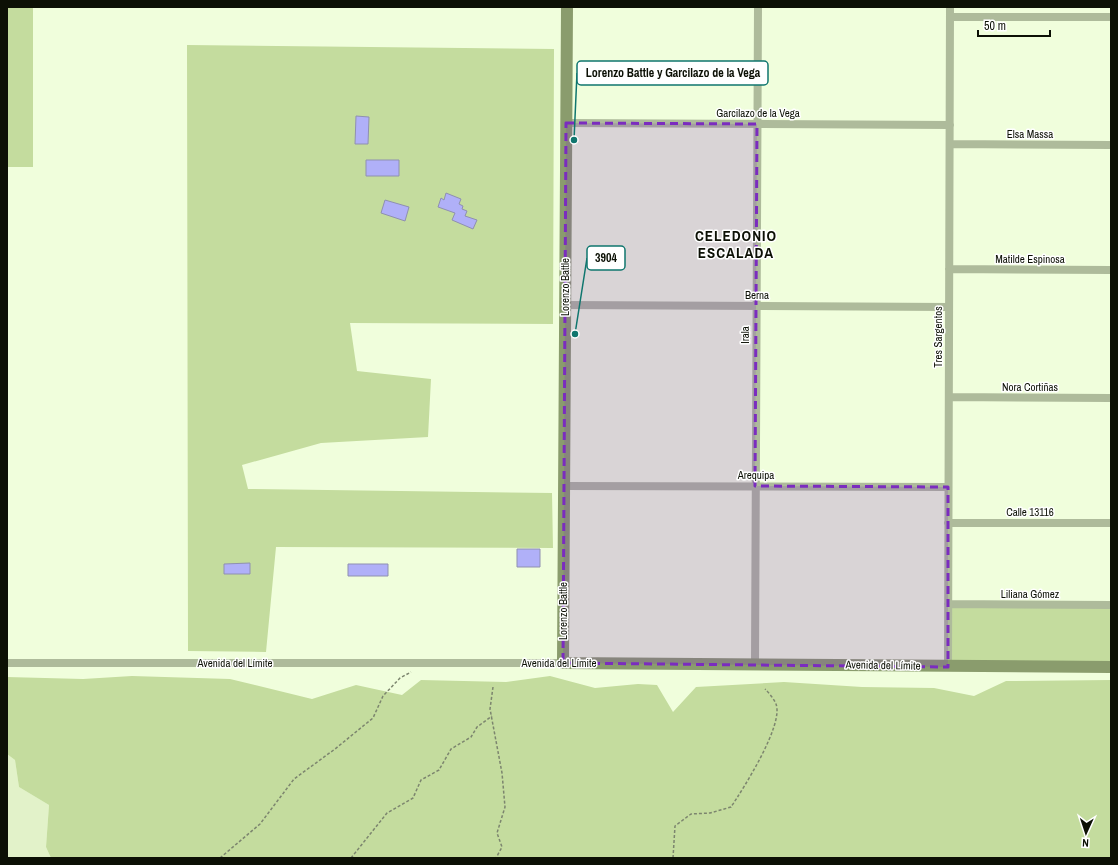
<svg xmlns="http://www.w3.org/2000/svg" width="1118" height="865" viewBox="0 0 1118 865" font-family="'Archivo Narrow',sans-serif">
<rect width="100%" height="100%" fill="#f0fedc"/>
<path fill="#e2f2c9" d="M7,754L15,760L19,787L49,805L46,847L51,858H7Z"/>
<path fill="#c4dc9e" d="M7,7H33V167H7Z
M187,45L554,49L553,324L350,323L357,371L431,379L428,437L321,443L242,465L248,489L552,493L553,548L276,547L266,652L188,651Z
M948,604L1111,605V667H948Z
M132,676L230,679L312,699L356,685L402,695L421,680L506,682L550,676L595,688L638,684L657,685L673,712L696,687L784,682L862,687L934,688L974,696L1006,681L1111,680V858H51L46,847L49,805L19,787L15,760L7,754V677L83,679Z"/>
<path fill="#b0b0f8" stroke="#8f90b0" d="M356,116L369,117L368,144H355Z
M366,160H399V176H366Z
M446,193L461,199L459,204L463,206L462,209L467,211L465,216L477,220L473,229L452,220L455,213L438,207L441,198L444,200Z
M385,200L409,207L405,221L381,213Z
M517,549H540V567H517Z
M250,563V574H224V564Z
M348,564H388V576H348Z"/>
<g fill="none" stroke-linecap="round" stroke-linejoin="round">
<path stroke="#7c856e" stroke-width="1.5" stroke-dasharray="3 2" stroke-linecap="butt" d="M493,687L490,709L502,773L505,807L497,833L502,847L496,858
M220,858L260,824L294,779L335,749L373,718L383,696L400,678L411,672
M351,858L387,813L413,798L421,780L439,770L451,749L471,737L477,727L492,716
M673,858L675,826L691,814L710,813L731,807C743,789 784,725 776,704C774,699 769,693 765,689"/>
<path stroke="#aebb9b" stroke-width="8" d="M950,17H1111
M566,123L950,125
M950,144L1111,145
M949,269L1111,270
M565,305L949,307
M949,397L1111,398
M564,486L948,487
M948,523H1111
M948,604L1111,605
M7,663H563
M755,663L758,7
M948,667L950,7"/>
<path stroke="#8a9c6d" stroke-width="12" d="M567,7L563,663C746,663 928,667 1111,667"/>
</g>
<path fill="#7b2cbf" fill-opacity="0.2" stroke="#7b2cbf" stroke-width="3" stroke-dasharray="8 5" stroke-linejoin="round" d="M566,123L757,124L755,486L948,487V667L563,663Z"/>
<g text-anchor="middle" stroke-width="3" stroke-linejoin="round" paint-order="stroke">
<g font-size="11" fill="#0c1005" stroke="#fff">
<text x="758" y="117">Garcilazo de la Vega</text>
<text x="1030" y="138">Elsa Massa</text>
<text x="1030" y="263">Matilde Espinosa</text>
<text transform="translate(565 287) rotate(-90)" y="4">Lorenzo Battle</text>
<text x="757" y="299">Berna</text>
<text transform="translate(745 335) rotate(-90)" y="4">Irala</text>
<text transform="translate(938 337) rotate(-90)" y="4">Tres Sargentos</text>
<text x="1030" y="391">Nora Cortiñas</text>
<text x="756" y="479">Arequipa</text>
<text x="1030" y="516">Calle 13116</text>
<text x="1030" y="598">Liliana Gómez</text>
<text transform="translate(563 611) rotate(-90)" y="4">Lorenzo Battle</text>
<text x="235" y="667">Avenida del Límite</text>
<text x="559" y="667">Avenida del Límite</text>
<text transform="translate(883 665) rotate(1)" y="4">Avenida del Límite</text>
</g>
<g font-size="15" font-weight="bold" letter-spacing="1" fill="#0c1005" stroke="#fff">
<text x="736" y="241">CELEDONIO<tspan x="736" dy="17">ESCALADA</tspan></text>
</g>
</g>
<path fill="none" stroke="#0f766e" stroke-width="1.5" d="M574 140L577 73M575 334L587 258"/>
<g fill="#0f766e" stroke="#fff" stroke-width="1.5">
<circle cx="574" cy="140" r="4"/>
<circle cx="575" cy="334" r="4"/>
</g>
<g fill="#fff" stroke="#0f766e" stroke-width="1.5">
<rect x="577" y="61" width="191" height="24" rx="4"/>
<rect x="587" y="246" width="38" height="24" rx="4"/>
</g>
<g font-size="12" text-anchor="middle" font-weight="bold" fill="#0c1005">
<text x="673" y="77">Lorenzo Battle y Garcilazo de la Vega</text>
<text x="606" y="262">3904</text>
</g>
<rect width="1118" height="865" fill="none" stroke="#0c1005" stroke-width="16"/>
<g transform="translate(1086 833) rotate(183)" stroke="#ffffff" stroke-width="3" paint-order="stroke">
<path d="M0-3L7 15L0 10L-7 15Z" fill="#0c1005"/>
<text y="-6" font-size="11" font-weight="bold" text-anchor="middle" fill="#0c1005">N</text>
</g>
<path d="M978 30v6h72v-6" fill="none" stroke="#0c1005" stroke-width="2"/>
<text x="984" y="30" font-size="12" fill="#0c1005" stroke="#ffffff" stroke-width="3" paint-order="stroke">50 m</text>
</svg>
